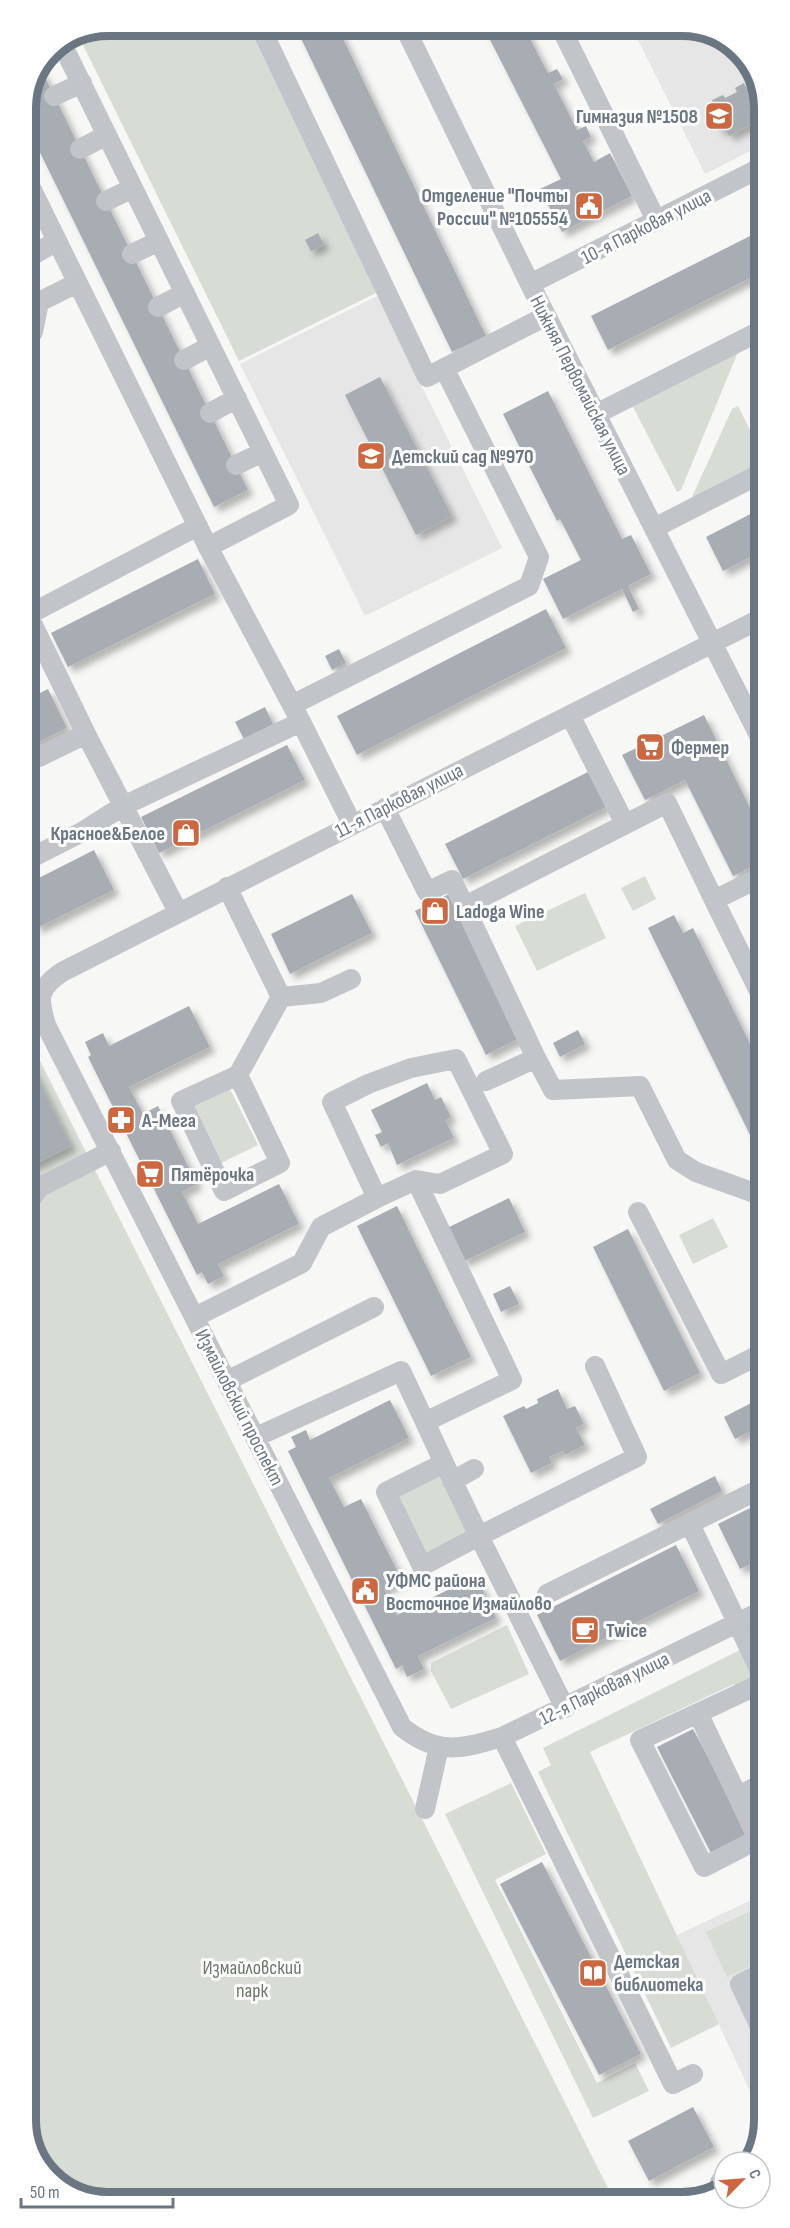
<svg xmlns="http://www.w3.org/2000/svg" width="790" height="2228" viewBox="0 0 790 2228" font-family="'Sofia Sans Condensed',sans-serif">
<defs>
<filter id="shadow"><feDropShadow dx="5.5" dy="5.5" stdDeviation="3" flood-color="#0004"/></filter>
</defs>
<rect width="100%" height="100%" fill="#f7f7f5"/>
<path fill="#e5e6e5" d="M631,26H688L736,46L762,86V145L705,174Z
M377,296L502,548L365,616L240,364Z
M764,1894V2121L677,1935Z"/>
<path fill="#d7dcd5" d="M108,26H250L376,293L239,361L83,45L91,32Z
M738,352L681,490L677,492L631,403Z
M738,406L762,454V464L694,501L692,497L732,409Z
M645,876L656,899L633,911L621,888Z
M585,893L606,938L537,971L515,926Z
M27,1035L614,2200L102,2202L54,2182L28,2142Z
M229,1087L258,1145L221,1163L192,1105Z
M713,1218L728,1247L693,1264L679,1235Z
M439,1476L468,1534L425,1555L397,1497Z
M507,1625L529,1674L451,1709L431,1671V1663Z
M744,1648L757,1676L736,1688L734,1684L590,1752L719,2024L671,2048L538,1772L551,1765L543,1748Z
M511,1783L546,1854L495,1880L597,2083L635,2063L649,2091L593,2118L445,1814Z
M764,1905V1960L727,1977L706,1932Z"/>
<path fill="#a7adb3" filter="url(#shadow)" d="M295,26H337L486,336L452,352Z
M483,26H536L526,31L548,73L557,69L563,79L554,84L577,130L586,126L591,137L583,141L594,162L610,153L632,196L562,232L540,189L561,179Z
M42,71L248,490L214,507L26,124V103L39,72Z
M758,81L762,86V119L729,136L725,128L719,131L716,124L721,121L712,100L723,95L725,98L737,92L735,88L744,83L746,87Z
M762,230V272L608,350L591,316Z
M318,233L324,245L311,251L305,240Z
M380,377L452,516L416,535L345,395Z
M548,391L622,539L631,535L651,574L628,586L639,609L633,612L622,589L563,619L543,579L581,560L560,519L557,521L503,414Z
M762,508V551L723,571L706,537Z
M198,559L215,594L68,667L51,633Z
M546,609L566,648L357,755L337,716Z
M339,649L346,663L332,670L325,656Z
M48,689L67,728L27,748L26,700Z
M265,707L273,724L244,739L235,722Z
M704,715L763,834V861L733,876L685,780L645,800L622,755Z
M287,745L305,780L159,853L141,817Z
M588,772L606,807L463,879L445,844Z
M94,850L114,890L37,928L27,908V884Z
M451,893L522,1037L486,1055L415,911Z
M352,894L372,933L290,974L271,934Z
M674,915L683,933L693,928L763,1070V1161L648,928Z
M189,1006L210,1047L129,1087L143,1114L158,1106L197,1184L182,1192L198,1224L279,1184L299,1224L218,1264L224,1276L208,1284L202,1272L197,1275L88,1057L91,1055L85,1042L103,1033L109,1046Z
M578,1030L585,1044L560,1057L553,1043Z
M27,1057L71,1146L27,1168Z
M427,1083L435,1100L441,1097L451,1117L445,1120L454,1138L397,1165L388,1143L381,1147L375,1135L382,1132L371,1110Z
M509,1198L525,1232L463,1262L447,1228Z
M397,1206L471,1357L431,1376L357,1226Z
M628,1229L700,1373L664,1391L593,1247Z
M510,1286L519,1304L501,1312L493,1294Z
M558,1389L567,1409L575,1406L584,1424L576,1428L585,1445L565,1455L563,1451L549,1457L552,1463L531,1473L503,1416L524,1406L526,1409L538,1403L537,1399Z
M763,1397L764,1425L735,1439L724,1417Z
M390,1400L409,1438L329,1478L344,1507L361,1499L402,1580L384,1589L397,1615L476,1576L496,1618L418,1656L424,1669L407,1677L402,1665L396,1669L288,1451L296,1447L291,1437L306,1430L310,1440Z
M715,1476L722,1491L658,1524L650,1509Z
M764,1501V1558L740,1569L718,1524Z
M676,1545L699,1591L560,1661L537,1615Z
M693,1729L748,1834L711,1853L657,1747Z
M542,1862L641,2054L599,2075L500,1884Z
M693,2107L714,2147L649,2181L628,2141Z"/>
<g fill="none" stroke-linecap="round" stroke-linejoin="round">
<path stroke="#c1c4c8" stroke-width="20" d="M260,26L427,377L546,316
M404,26L530,284L763,743
M560,26L656,220
M62,44L289,505L208,547
M54,96L82,83
M80,149L107,135
M26,178L208,547L301,722L352,824
M106,201L133,188
M132,254L159,241
M26,259L57,241
M530,284L762,167
M158,307L185,293
M33,332L39,302L77,283
M184,360L211,346
M210,413L237,398
M596,414L762,330
M236,465L263,452
M654,528L762,473
M28,615L198,526
M26,616L28,615L86,734L178,912
M762,618L62,972C37,989 38,998 46,1025L402,1727C438,1756 461,1749 502,1737L764,1610
M292,705L529,586L539,557L444,368
M570,715L625,824
M39,757L86,734
M385,808L427,892L452,880L536,1058L486,1081
M27,860L82,832L123,806L301,722
M227,887L281,997L238,1075L181,1101L224,1191L280,1163L238,1075
M714,900L763,999
M465,906L667,803L714,900L763,876
M281,997L321,993L351,979
M536,1058L553,1090L640,1086L677,1160L696,1172L763,1196
M27,1204L40,1187L111,1151
M638,1212L721,1374L763,1353
M195,1317L302,1263L321,1227L377,1198L332,1102L368,1084L411,1068L456,1059L503,1154L440,1184L416,1180L377,1198
M227,1381L374,1307
M425,1422L444,1463
M256,1437L401,1371L425,1422L512,1380L416,1180
M452,1481L474,1469
M690,1524L764,1679
M547,1594L764,1487
M565,1708L479,1536L422,1566L386,1492L444,1463L479,1536L637,1457L595,1366
M698,1713L758,1839L704,1867L640,1740C681,1721 723,1702 764,1682
M502,1737L673,2084L693,2074
M738,1796L764,1783
M425,1809L439,1747
M764,1972L740,1984L764,2035
M722,2187L720,2182L724,2180"/>
</g>
<defs>
<g id="school-square" transform="scale(1.5)"><rect x="-9" y="-9" width="18" height="18" rx="4" fill="#cd6740" stroke="#fff"/><path d="M0-5L7-2L0 1L-7-2ZM-4 1L0 2.5L4 1V4Q0 6-4 4Z" fill="#fff"/></g>
<g id="civic-square" transform="scale(1.5)"><rect x="-9" y="-9" width="18" height="18" rx="4" fill="#cd6740" stroke="#fff"/><path d="M-.6-6.5H3V-4.5H.6V-3L4-1V1h2V6H-6V1h2V-1L-.6-3ZM-1.2 2.5V6h2.4V2.5Z" fill="#fff"/></g>
<g id="supermarket-square" transform="scale(1.5)"><rect x="-9" y="-9" width="18" height="18" rx="4" fill="#cd6740" stroke="#fff"/><path d="M-6-5.5h2.5l.6 2H6L4.5 2H-2.5L-4.4-4H-6ZM-1.5 3.2a1.3 1.3 0 1 0 .1 0ZM3 3.2a1.3 1.3 0 1 0 .1 0Z" fill="#fff"/></g>
<g id="shop-square" transform="scale(1.5)"><rect x="-9" y="-9" width="18" height="18" rx="4" fill="#cd6740" stroke="#fff"/><path d="M-5-2.5h2.3a2.7 3.5 0 0 1 5.4 0H5L5.5 6h-11ZM-1.5-2.5h3a1.5 2.3 0 0 0-3 0Z" fill="#fff"/></g>
<g id="pharmacy-square" transform="scale(1.5)"><rect x="-9" y="-9" width="18" height="18" rx="4" fill="#cd6740" stroke="#fff"/><path d="M-2-6h4v4h4v4h-4v4h-4v-4h-4v-4h4Z" fill="#fff"/></g>
<g id="cafe-square" transform="scale(1.5)"><rect x="-9" y="-9" width="18" height="18" rx="4" fill="#cd6740" stroke="#fff"/><path d="M-5.5-4.5H6V0H3Q3 3.5 0 3.5H-2.5Q-5.5 3.5-5.5 0ZM3-3.2v2h1.7v-2ZM-6 4.5H4V6H-6Z" fill="#fff"/></g>
<g id="library-square" transform="scale(1.5)"><rect x="-9" y="-9" width="18" height="18" rx="4" fill="#cd6740" stroke="#fff"/><path d="M-6-4Q-3-5.5-.7-3.5V5Q-3 3-6 4ZM6-4Q3-5.5 .7-3.5V5Q3 3 6 4Z" fill="#fff"/></g>
</defs>
<g fill-rule="evenodd">
<use href="#school-square" x="719" y="116"/>
<use href="#civic-square" x="589" y="206"/>
<use href="#school-square" x="371" y="456"/>
<use href="#supermarket-square" x="650" y="747"/>
<use href="#shop-square" x="186" y="833"/>
<use href="#shop-square" x="435" y="911"/>
<use href="#pharmacy-square" x="121" y="1120"/>
<use href="#supermarket-square" x="150" y="1174"/>
<use href="#civic-square" x="365" y="1591"/>
<use href="#cafe-square" x="585" y="1630"/>
<use href="#library-square" x="593" y="1973"/>
</g>
<g text-anchor="middle" stroke-width="6" stroke-linejoin="round" paint-order="stroke">
<g font-size="20" font-weight="bold" fill="#6a7682" stroke="#fff" text-anchor="start">
<text x="698" y="123" text-anchor="end">Гимназия №1508</text>
<text x="568" y="202" text-anchor="end">Отделение "Почты<tspan x="568" dy="23">России" №105554</tspan></text>
<text x="392" y="463">Детский сад №970</text>
<text x="671" y="754">Фермер</text>
<text x="165" y="840" text-anchor="end">Красное&amp;Белое</text>
<text x="456" y="918">Ladoga Wine</text>
<text x="142" y="1127">А-Мега</text>
<text x="171" y="1181">Пятёрочка</text>
<text x="386" y="1587">УФМС района<tspan x="386" dy="23">Восточное Измайлово</tspan></text>
<text x="606" y="1637">Twice</text>
<text x="614" y="1968">Детская<tspan x="614" dy="23">библиотека</tspan></text>
</g>
<g font-size="20" fill="#6a7682" stroke="#fff">
<text transform="translate(646 226) rotate(-27)" y="7">10-я Парковая улица</text>
<text transform="translate(581 385) rotate(63)" y="7">Нижняя Первомайская улица</text>
<text transform="translate(399 800) rotate(-27)" y="7">11-я Парковая улица</text>
<text transform="translate(240 1407) rotate(63)" y="7">Измайловский проспект</text>
<text transform="translate(604 1688) rotate(-26)" y="7">12-я Парковая улица</text>
</g>
<g font-size="20" fill="#6b7a68" stroke="#fff">
<text x="252" y="1974">Измайловский<tspan x="252" dy="23">парк</tspan></text>
</g>
</g>
<path d="M0 0H790V2228H0ZM108 36H682A72 72 0 0 1 754 108V2120A72 72 0 0 1 682 2192H108A72 72 0 0 1 36 2120V108A72 72 0 0 1 108 36Z" fill="#fff" fill-rule="evenodd"/>
<path fill="none" stroke="#6a7682" stroke-width="8" d="M108 36H682A72 72 0 0 1 754 108V2120A72 72 0 0 1 682 2192H108A72 72 0 0 1 36 2120V108A72 72 0 0 1 108 36Z"/>
<g transform="translate(742 2180) rotate(65)"><circle r="28" fill="#ffffff" stroke="#c3c8cd" stroke-width="1.5"/>
<path d="M0-4.5L10 22L0 15L-10 22Z" fill="#cd6740"/>
<text y="-9" font-size="16" font-weight="bold" text-anchor="middle" fill="#6a7682">С</text>
</g>
<path d="M21 2198v9h152v-9" fill="none" stroke="#6a7682" stroke-width="3"/>
<text x="30" y="2198" font-size="18" fill="#6a7682" stroke="#ffffff" stroke-width="4.5" paint-order="stroke">50 m</text>
</svg>
